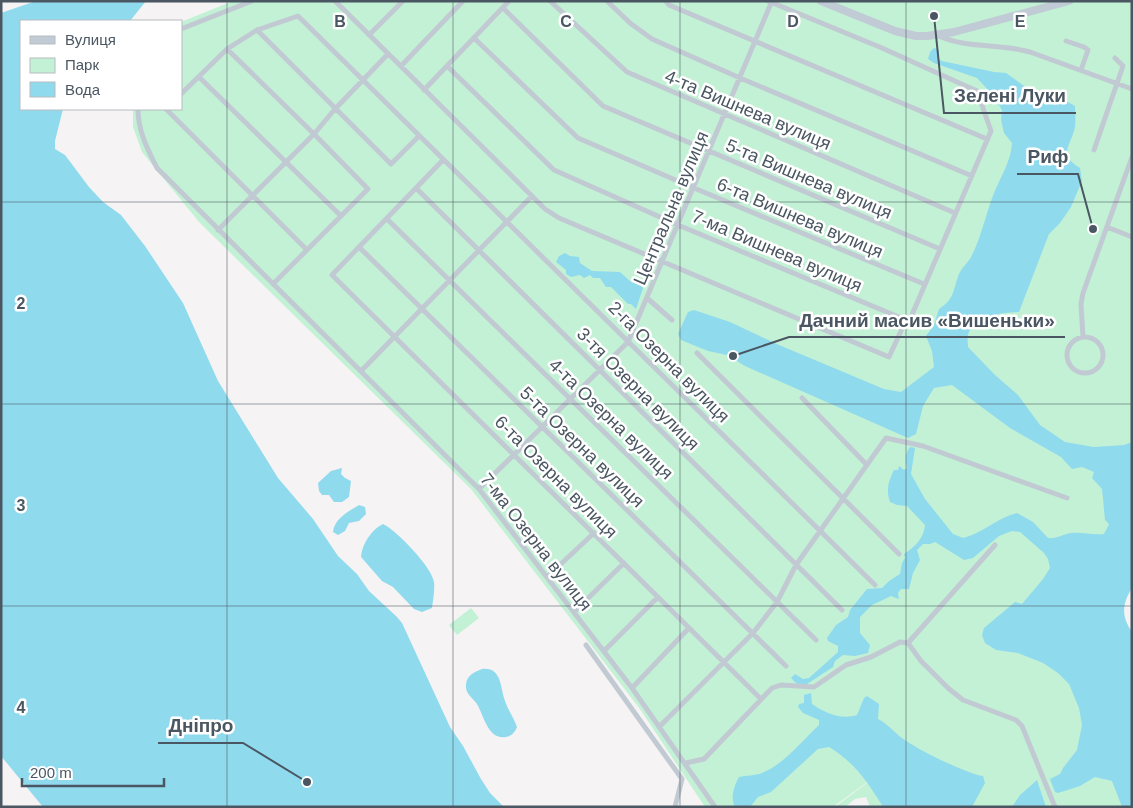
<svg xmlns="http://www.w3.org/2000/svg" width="1133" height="808" viewBox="0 0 1133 808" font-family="Arial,sans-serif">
<rect width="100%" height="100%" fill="#f5f3f3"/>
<path fill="#c3f1d5" d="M233,1H1132V536L1117,562L1132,807H898L874,777L833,807H705L640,709L471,489L199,222L142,152L133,127V109H181V22Z
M471,608L479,618L457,635L449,625Z
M868,782L883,807H870L866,797L855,799L845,807H835Z"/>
<path fill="#90daee" d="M36,1H146L130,21H21V109H63L55,141V149L65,155L89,187L103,202L121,215L145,246L183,303L218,381L278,478L313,519L338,556L357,574L369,591L397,617L402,623L450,727L463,746L481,779L490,793L504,807H43L1,756V13Z
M934,48L939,50L938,59L942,61L994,72L1006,73L1027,88L1057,96L1075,106C1075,113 1076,120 1075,127C1071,146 1057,154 1080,168L1082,181L1071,207L1060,223L1049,234L1019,312C1002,313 973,315 968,335C967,338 968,343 968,347L995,375L1018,395L1040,425L1065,442L1094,447L1124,445L1132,442V588C1122,604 1121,616 1132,632V807H1122L1112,781L1095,777L1080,786L1058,793L1055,792L1050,779L1060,774L1063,768L1077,750L1082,725L1079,708L1069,684L1058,673L1043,663L1018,653L996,650L985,643L982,635L984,628L1015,602L1022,604L1043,579L1050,568L1048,559L1044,553L1020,532L1012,531L999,536L973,558L964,560L935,542L930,544H923L917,550L920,560L913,573L909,589H901L898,593L899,599L891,596L872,605L860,617V633L870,645L868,653L855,656L843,655L835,661L833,667L804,686L796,683L791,678L795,674L803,679L809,678L838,652V646L828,641L827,638L836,625L848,617L850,610L867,589L882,588L889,581L900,574L902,563L905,558L904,554C915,547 924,538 925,525L907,506L897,505L890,502C886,490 888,482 894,470H898L899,466L904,470L907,468C905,460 905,453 910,447L915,448L911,474L925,499L953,534L963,538C983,533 997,518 1017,513L1033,522L1048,538C1057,539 1063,534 1071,533C1082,532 1092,535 1104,534L1109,524L1105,520L1102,489L1092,478L1094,472L1082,467L1072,469L1061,457L1010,428L952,385L934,388L923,406L916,434L908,438L745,366L727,355L708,351L681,340L678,334L688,312L694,310L730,322L779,345L884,389L901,392L934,367L932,351L926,336L934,325L939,309C955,299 953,289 959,274C962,267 969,262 972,255C982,235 986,213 994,193C1001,176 1011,161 1012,143L1004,133L1001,120L1002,110L992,94L977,78L934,63L928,59L930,52Z
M565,253L570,256L579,257L580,263L592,271L620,272L630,281L637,280L643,288L636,309L631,304H628L611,287H606L600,278H593L590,275L584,278L580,275L571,277L566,274V270L556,262L559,256Z
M342,468L341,474L345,478L351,481L349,497L342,502H334L329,495H322L319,491L318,483L331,471Z
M359,505L365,507L366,514L359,521L349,523L345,531L338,535L333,532C334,519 349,511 359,505Z
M383,524C396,530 432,567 434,582C435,590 433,600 432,608L422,612L414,609L393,587L382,581L361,557C362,544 371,530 383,524Z
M482,669C502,667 500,687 505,701C508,710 514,718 517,727C515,732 512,736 506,737C488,740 484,716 477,704C473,698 465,694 466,685C466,676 474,672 482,669Z
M811,693L812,704C825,713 841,720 857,715L864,698L867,696L879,704L878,719C888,724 894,732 902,738C916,749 967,774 983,776L985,783L972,807H883C867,781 855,763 829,747L818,749L771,792L758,797L750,807H735C730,798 734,786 739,777C746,775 755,776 762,773C784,764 802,741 819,725V720L803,713L798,707L799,704L804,703V695Z
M1037,780L1046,807H1012L1020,795Z"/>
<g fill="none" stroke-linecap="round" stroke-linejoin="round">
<path stroke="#c1cad2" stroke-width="5" d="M335,1L545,209L559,218L889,357L906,320L911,317L991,131L977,91L882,48L768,1
M550,1L627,72L955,213
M607,1L630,23L652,39L740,78L972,176
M666,1L669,5L987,139
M503,8L603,106L940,249
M181,29L252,1
M257,30L391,164L419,136
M369,35L403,1
M939,36C968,49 1000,43 1030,52L1132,89
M474,38L578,138L694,188L924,284
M1066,41L1084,47L1088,50L1081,70
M227,49L314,134L368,189L273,284
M401,66L463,1
M447,66L554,170L678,225L906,320
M199,77L341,216
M424,90L509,1
M181,94L227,49L257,30L298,16L875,585
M138,109C138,131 147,148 157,168L479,489L632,688L715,807
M166,109L307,250
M1094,150L1123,66L1115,58
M443,160L332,275L761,699
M416,188L842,610
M387,219L816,640
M1107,227L1132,237
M218,230L314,134L335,109L388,54
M359,247L786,666
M647,298L672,320
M1083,337L1081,304L1083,293L1132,157
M1067 355a18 18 0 1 1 36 0a18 18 0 1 1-36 0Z
M697,353L899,554
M362,370L532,196
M802,398L867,465
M479,489L628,342L772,1
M547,577L594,533
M574,612L624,563
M908,643L921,661L948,688L963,700L1016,720L1022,726L1055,807
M908,643L995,545
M586,645L682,779L675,807
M604,651L658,597
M632,688L689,628
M659,727L753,633L777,602L796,565L886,438L923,446L1067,498
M686,763L704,759L772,688L781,685L814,687L846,665L871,657L900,642L908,643"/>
<path stroke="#c1cbd6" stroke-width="8" d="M821,1L895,31L916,36H927L954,32L1069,1"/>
</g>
<path fill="none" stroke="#4a5661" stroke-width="1" stroke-opacity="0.55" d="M227,1V807M453,1V807M680,1V807M906,1V807M1,202H1132M1,404H1132M1,606H1132"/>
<g text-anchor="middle" stroke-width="5" stroke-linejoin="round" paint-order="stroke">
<g font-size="18" fill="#4a5661" stroke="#fff">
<text transform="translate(748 110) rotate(23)" y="6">4-та Вишнева вулиця</text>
<text transform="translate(809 179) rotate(23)" y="6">5-та Вишнева вулиця</text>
<text transform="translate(671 208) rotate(-67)" y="6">Центральна вулиця</text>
<text transform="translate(800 218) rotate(23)" y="6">6-та Вишнева вулиця</text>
<text transform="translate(777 251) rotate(23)" y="6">7-ма Вишнева вулиця</text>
<text transform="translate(669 362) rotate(45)" y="6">2-га Озерна вулиця</text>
<text transform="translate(638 389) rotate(45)" y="6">3-тя Озерна вулиця</text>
<text transform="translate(611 419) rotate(44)" y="6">4-та Озерна вулиця</text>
<text transform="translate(582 447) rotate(44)" y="6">5-та Озерна вулиця</text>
<text transform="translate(556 477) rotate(45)" y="6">6-та Озерна вулиця</text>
<text transform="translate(536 542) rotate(52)" y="6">7-ма Озерна вулиця</text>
</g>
</g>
<g font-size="16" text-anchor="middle" font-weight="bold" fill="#4a5661" stroke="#fff" stroke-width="5" stroke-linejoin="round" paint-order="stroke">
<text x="340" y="27">B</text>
<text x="566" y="27">C</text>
<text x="793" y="27">D</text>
<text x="1020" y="27">E</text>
<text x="21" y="309">2</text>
<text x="21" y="511">3</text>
<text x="21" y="713">4</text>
</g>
<path fill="none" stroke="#4a5661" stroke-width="2" d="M934 16L944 113H1076M1093 229L1078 174H1017M733 356L789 337H1065M307 782L243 743H158"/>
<g fill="#4a5661" stroke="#fff" stroke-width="2">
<circle cx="934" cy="16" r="5"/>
<circle cx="1093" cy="229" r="5"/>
<circle cx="733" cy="356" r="5"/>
<circle cx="307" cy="782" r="5"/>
</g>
<g font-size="19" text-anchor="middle" font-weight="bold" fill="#4a5661" stroke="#fff" stroke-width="5" stroke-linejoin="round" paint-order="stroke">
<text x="1010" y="102">Зелені Луки</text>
<text x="1048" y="163">Риф</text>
<text x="927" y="327">Дачний масив «Вишеньки»</text>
<text x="201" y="732">Дніпро</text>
</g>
<rect width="1133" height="808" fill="none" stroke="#4a5661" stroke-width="5"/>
<rect x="20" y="20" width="162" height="90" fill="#ffffff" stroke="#b7bbc0"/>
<rect x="30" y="36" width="25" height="8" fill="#c1cbd6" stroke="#b7bbc0"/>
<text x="65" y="45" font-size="15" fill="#4a5661">Вулиця</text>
<rect x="30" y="58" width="25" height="15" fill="#c3f1d5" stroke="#b7bbc0"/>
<text x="65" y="70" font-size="15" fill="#4a5661">Парк</text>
<rect x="30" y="82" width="25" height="15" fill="#90daee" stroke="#b7bbc0"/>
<text x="65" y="95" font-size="15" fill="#4a5661">Вода</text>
<path d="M22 778v8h142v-8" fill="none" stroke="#4a5661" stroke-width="2.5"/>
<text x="30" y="778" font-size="15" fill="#4a5661" stroke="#ffffff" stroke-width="4" paint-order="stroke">200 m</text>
</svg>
